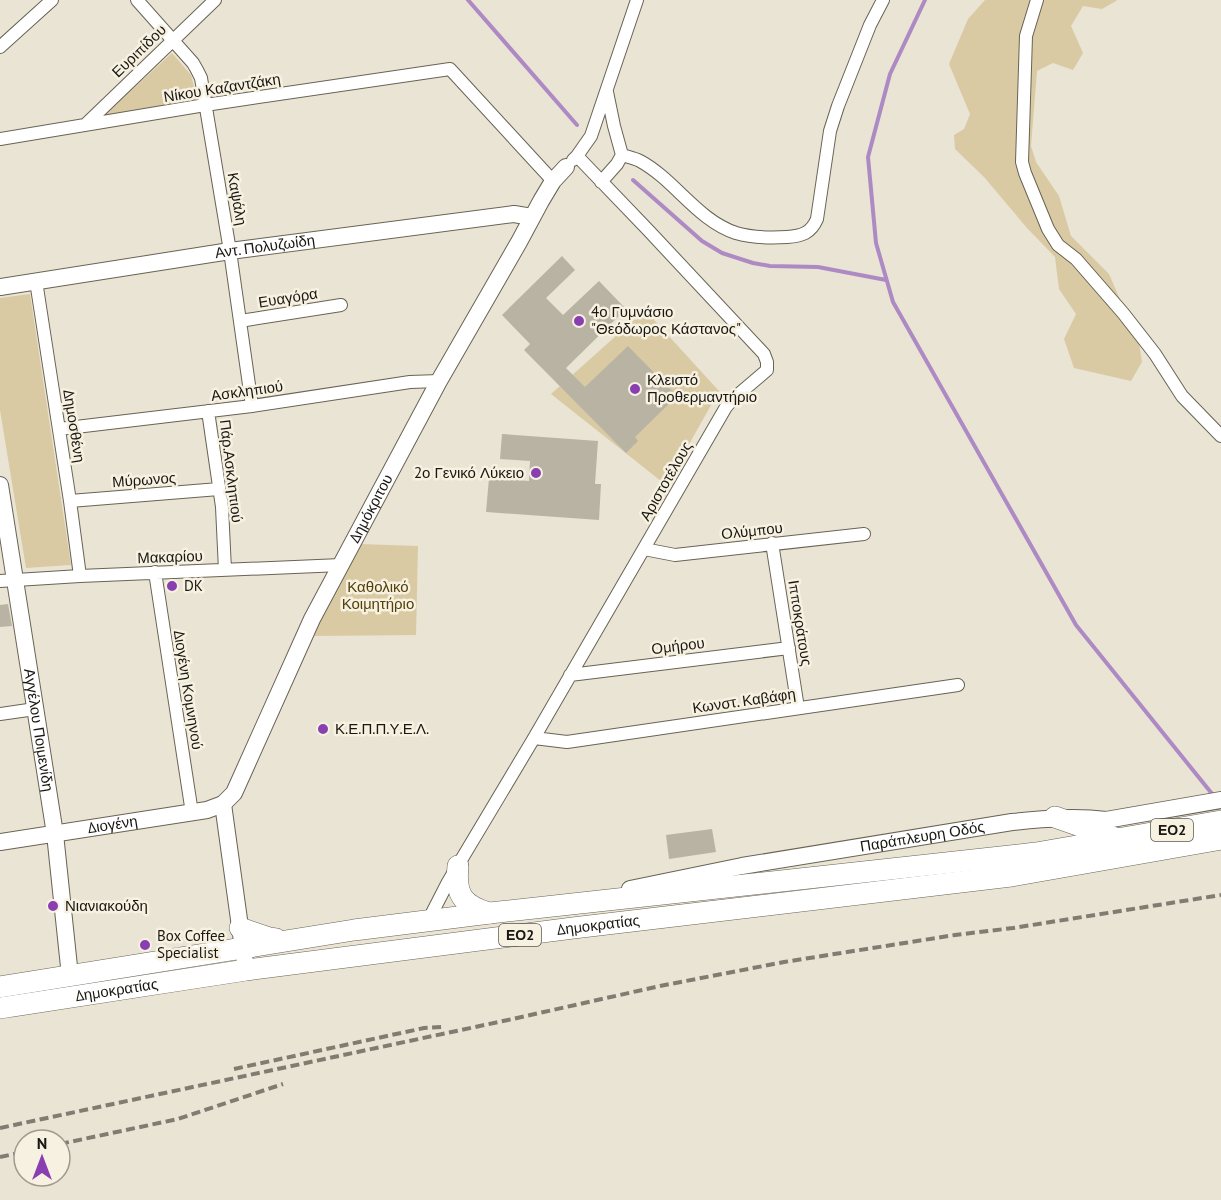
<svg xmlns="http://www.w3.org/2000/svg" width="1221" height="1200" viewBox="0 0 1221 1200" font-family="'PT Sans',sans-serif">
<rect width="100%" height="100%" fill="#eae4d4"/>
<path fill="#d9caa4" d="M985,0H1117L1116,1L1102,9L1083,6L1071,26L1083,53L1073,70L1053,63L1037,71L1031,146L1036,162L1059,196L1071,236L1109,274L1139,343L1142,362L1131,381L1074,368L1064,339L1076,314L1059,289L1055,257L1027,228L984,177L955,149L954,135L964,129L970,114L949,64L968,19Z
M172,53L191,75L197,99L102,117Z
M30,294L71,565L26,568L0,410V298Z
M645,310L719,391L666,485L551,394Z
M360,544L418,546L416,635L313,636Z"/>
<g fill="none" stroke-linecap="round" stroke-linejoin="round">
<path stroke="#ad8ac3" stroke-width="4" d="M468,0L577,125
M925,0L890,74L868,157L876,243L893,302L1076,625L1213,795
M633,180L702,241L722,253L753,263L770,266L818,267L886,280"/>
</g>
<path fill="#b9b3a4" d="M562,256L575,270L546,298L563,315L599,281L626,309L566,368L585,387L628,346L677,396L635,437L638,441L626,453L524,350L530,344L502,315Z
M502,434L598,441L595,484H601L599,520L486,512L489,478L529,481L530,461L500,459Z
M8,604L12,626L0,627V605Z
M712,829L716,852L669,859L666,835Z"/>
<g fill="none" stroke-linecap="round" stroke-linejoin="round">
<g stroke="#686355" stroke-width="14">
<path id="street" d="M137,0L193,63L197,70L201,78L230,251L252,406
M1037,0L1026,36L1022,162L1025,173L1048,229L1058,245L1076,259L1123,313L1155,354L1182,396L1221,436
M0,47L52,0
M85,125L215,0
M0,139L205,105L450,69L553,181
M622,155C628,157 634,158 640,161C675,180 697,220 736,233C753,238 770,238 787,237C802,236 811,233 817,219L830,131L838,106L870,25L883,0
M573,160L577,156L591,136L637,0
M601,182L617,164L622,155L614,126L607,92
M36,281L70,501L80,576
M240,321L341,305
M208,411L222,507L225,570
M59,429L252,406L410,382L439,381
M70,501L219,489
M772,543L798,708
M644,549L675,555L864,534
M155,572L192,813
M0,581L80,576L341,565
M570,675L789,648
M0,714L35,709
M534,738L567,742L958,685
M428,921L448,882L534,738L726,407L733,399L767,370V362L764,354L649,231L577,156"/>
</g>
<g stroke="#686355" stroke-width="18">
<g id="secondary">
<path id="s1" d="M0,287L230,251L514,214L532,217"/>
<path id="s2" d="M0,485L55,834L70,976"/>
<path d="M223,804L246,970"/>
<path id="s3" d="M0,842L207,810L223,804L234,793L312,619L439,381L519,242L541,201L553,181L566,167"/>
<path id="s4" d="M630,889L742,866L1012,822C1044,819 1074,816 1106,820L1221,800"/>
</g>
</g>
<g stroke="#686355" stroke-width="22">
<g id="highway">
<path d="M1055,817L1115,838"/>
<path d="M458,866C455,894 462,905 489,913"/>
<path d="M240,928L269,938L276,939"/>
<path d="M0,987L354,930L490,913L1036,853L1221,821"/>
<path id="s5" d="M0,1008L246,970L573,928L1011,876L1221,839"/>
</g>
</g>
<use href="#street" stroke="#fff" stroke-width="12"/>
<use href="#secondary" stroke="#fff" stroke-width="16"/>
<use href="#highway" stroke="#fff" stroke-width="21"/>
<path stroke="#807c72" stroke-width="4" stroke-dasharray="9 4.5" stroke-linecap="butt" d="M234,1069L424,1028L443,1027
M0,1128L508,1020L660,986L784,962L955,935L1013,928L1221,895
M60,1144L178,1119L283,1084
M0,1157L24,1152"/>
</g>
<g fill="#893fb0" stroke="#f7f1e1" stroke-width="2">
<circle cx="579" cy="321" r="6"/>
<circle cx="635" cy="389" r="6"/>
<circle cx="536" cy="473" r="6"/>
<circle cx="172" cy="586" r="6"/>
<circle cx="323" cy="729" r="6"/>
<circle cx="53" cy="906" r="6"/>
<circle cx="145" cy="945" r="6"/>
</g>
<g text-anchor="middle" stroke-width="5" stroke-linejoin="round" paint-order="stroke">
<g fill="#f7f1e1" stroke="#5c5850" stroke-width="1.5">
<rect x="1151" y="819" width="42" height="22" rx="4.5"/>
<rect x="499" y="924" width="42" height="22" rx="4.5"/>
</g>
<g font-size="14" font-weight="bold" fill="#191712">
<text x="1172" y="835">ΕΟ2</text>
<text x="520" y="940">ΕΟ2</text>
</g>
<g font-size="15" fill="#191712" stroke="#f7f1e1">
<text transform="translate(139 51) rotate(-44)" y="5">Ευριπίδου</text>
<text transform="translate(222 88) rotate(-9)" y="5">Νίκου Καζαντζάκη</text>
<text transform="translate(237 199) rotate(80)" y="5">Καψάλη</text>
<text dy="5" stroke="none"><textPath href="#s1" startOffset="268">Αντ. Πολυζωίδη</textPath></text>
<text transform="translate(288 298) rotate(-9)" y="5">Ευαγόρα</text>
<text transform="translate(247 391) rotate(-8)" y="5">Ασκληπιού</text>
<text transform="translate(74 426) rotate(81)" y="5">Δημοσθένη</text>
<text transform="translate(231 471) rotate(83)" y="5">Πάρ.Ασκληπιού</text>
<text transform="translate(144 480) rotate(-4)" y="5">Μύρωνος</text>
<text transform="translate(666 481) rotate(-60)" y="5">Αριστοτέλους</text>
<text dy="5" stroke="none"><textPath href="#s3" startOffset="558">Δημόκριτου</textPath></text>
<text transform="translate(752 531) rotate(-6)" y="5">Ολύμπου</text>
<text transform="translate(170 557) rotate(-2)" y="5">Μακαρίου</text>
<text transform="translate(800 623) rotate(81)" y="5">Ιπποκράτους</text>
<text transform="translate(678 646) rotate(-7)" y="5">Ομήρου</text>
<text transform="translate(188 690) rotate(81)" y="5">Διογένη Κομνηνού</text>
<text transform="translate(744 701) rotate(-8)" y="5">Κωνστ. Καβάφη</text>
<text dy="5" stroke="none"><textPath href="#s2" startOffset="248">Αγγέλου Ποιμενίδη</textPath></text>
<text dy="5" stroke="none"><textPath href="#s3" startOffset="114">Διογένη</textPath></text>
<text dy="5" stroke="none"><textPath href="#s4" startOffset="297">Παράπλευρη Οδός</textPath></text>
<text dy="5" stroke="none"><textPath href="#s5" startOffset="604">Δημοκρατίας</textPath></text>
<text dy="5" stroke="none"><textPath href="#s5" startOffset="118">Δημοκρατίας</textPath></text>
</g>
<g font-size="15" fill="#191712" stroke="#f7f1e1" text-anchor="start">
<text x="591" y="317">4ο Γυμνάσιο<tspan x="591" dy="17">"Θεόδωρος Κάστανος"</tspan></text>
<text x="647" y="385">Κλειστό<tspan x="647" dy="17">Προθερμαντήριο</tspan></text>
<text x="524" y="478" text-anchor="end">2ο Γενικό Λύκειο</text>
<text x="184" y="591">DK</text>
<text x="335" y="734">Κ.Ε.Π.Π.Υ.Ε.Λ.</text>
<text x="65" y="911">Νιανιακούδη</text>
<text x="157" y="941">Box Coffee<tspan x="157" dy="17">Specialist</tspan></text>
</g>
<g font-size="15" fill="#524009" stroke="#f7f1e1">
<text x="378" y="592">Καθολικό<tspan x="378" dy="17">Κοιμητήριο</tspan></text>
</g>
</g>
<g transform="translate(42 1158)"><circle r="28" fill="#f7f1e1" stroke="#9e9a8e" stroke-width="1.5"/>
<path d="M0-4.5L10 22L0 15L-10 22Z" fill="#893fb0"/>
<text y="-9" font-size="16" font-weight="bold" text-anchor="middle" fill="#191712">N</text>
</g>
</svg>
